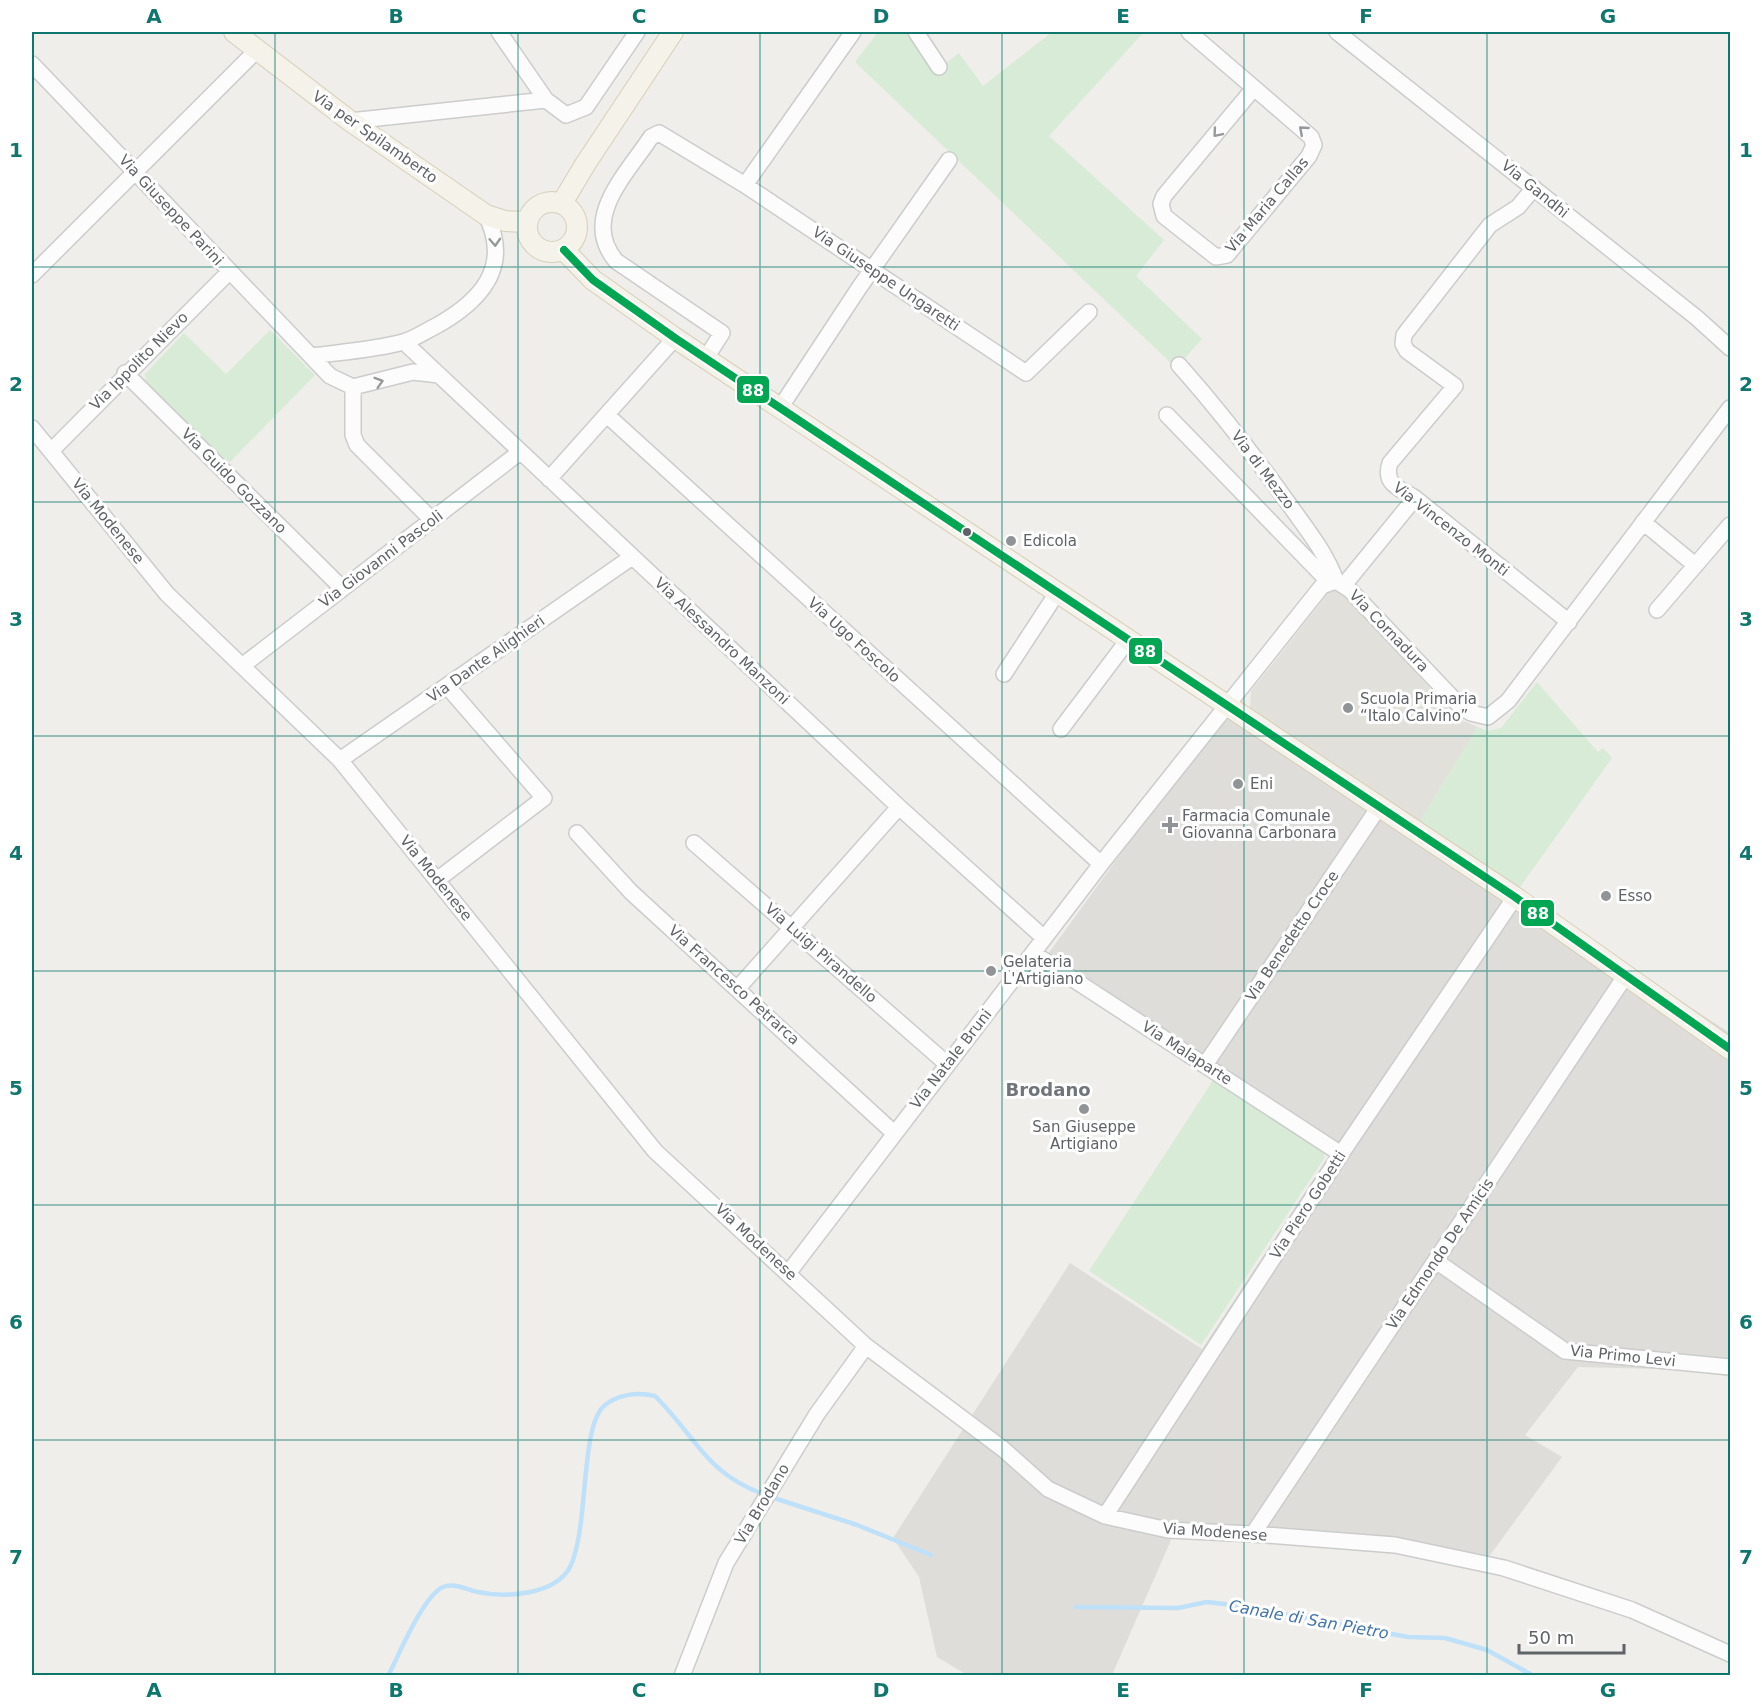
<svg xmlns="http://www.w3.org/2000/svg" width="1762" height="1707" viewBox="0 0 1762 1707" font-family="'DejaVu Sans',sans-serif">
<rect width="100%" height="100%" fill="#efeeea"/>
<path fill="#dfddda" d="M1228,706L1730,1033V1377L1695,1370L1578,1367L1525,1435L1562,1457L1485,1562L1316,1541L1175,1531L1112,1675L969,1676L937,1657L919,1577L893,1538L1070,1263L1202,1349L1330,1154L1040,965Z"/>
<path fill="#e2e0da" d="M1337,591H1342L1457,718L1478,727L1418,824L1250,711L1251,691L1329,592Z"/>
<path fill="#d8ebd6" d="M878,32H907L935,71L959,53L983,86L1052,32H1144L1049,136L1164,240L1136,276L1202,339L1176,368L855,62Z
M270,330L315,375L229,463L146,382L145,374L184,333L226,374Z
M1537,682L1598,752L1603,748L1612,758L1518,890L1418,824L1478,727L1487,731L1501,728Z
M1214,1079L1323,1152L1325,1157L1201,1345L1089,1271Z"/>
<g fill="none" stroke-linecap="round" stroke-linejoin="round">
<path stroke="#bfe0f9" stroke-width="4.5" d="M777,1499L857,1525L931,1555
M1076,1607L1178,1608L1207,1602L1240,1606L1408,1637L1445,1638L1487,1650L1534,1676
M388,1676C399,1655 423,1596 443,1587C453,1582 468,1590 478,1592C506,1598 555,1595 570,1567C589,1529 580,1430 603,1407C616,1394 638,1392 655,1396C695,1435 705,1473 763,1494"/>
<g stroke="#cbcccc" stroke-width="18">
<path id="minor" d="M499,32L546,100L566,115L586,107L637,32
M916,32L939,67
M1189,32L1311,137L1314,145L1309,156L1227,255L1216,257L1164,216L1161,204L1164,196L1254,88
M1337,32L1697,318L1730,348
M32,64L330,376L353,387L413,372L439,375
M350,121L546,100
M745,185L853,32
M1534,188L1518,207L1490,225L1404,335L1403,344L1407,351L1455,386L1390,463C1383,484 1399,488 1415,498L1569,622
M32,275L257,50
M404,342L899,807L1044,938
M311,356C341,352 374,350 403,342C414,339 426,331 436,326C481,301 512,267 486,215
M706,358L722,333L616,261C580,218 627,174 651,137L659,133L745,185L1026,373L1089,312
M1179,365C1219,410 1256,458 1291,507C1308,531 1326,553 1336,581
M125,373L342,588
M353,387V435L357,445L432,520
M780,408L859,288L949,160
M1167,415L1329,582
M608,416L1101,864
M32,428L167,594L340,760L655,1151L866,1346L1003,1449L1048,1489L1105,1516L1168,1530L1253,1534L1395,1545L1504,1568L1632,1610L1730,1654
M51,451L229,272
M549,479L675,338
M1643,522L1695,565
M1344,585L1415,498
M1657,610L1730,525
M242,666L520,452
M1004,674L1057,593
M1061,729L1128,640
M340,760L632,557
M577,833L631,892L894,1133
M694,843L947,1064
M437,880L544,798L447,686
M1033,953L1341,1154
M738,988L899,807
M1205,1065L1379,807
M1436,1261L1565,1351L1730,1367
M789,1272L1101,864L1322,586L1336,581L1350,590L1462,708L1471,713L1488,717L1508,701L1730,408
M1105,1516L1341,1154L1515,897
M1253,1534L1626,975
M682,1676L726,1563L817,1414L866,1346"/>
</g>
<g stroke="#d7ceb8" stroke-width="22">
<path id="major" d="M234,32L350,121L486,215L505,221L527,222
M527 227a25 25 0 1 1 50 0a25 25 0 1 1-50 0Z
M562,203L586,163L673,32
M564,250L593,280L675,338L1515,897L1730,1049"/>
</g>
<use href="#minor" stroke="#fdfcfc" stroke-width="15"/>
<use href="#major" stroke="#f4f2e9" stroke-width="20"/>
<g stroke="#fff" stroke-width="12">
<path id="bus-1" d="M564,250L593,280L675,338L1515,897L1730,1049"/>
</g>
<use href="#bus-1" stroke="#00a651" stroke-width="8"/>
</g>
<defs><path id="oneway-chevron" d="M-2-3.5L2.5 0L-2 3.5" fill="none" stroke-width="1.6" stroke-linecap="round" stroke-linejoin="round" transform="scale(1.5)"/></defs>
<g stroke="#96999c">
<use href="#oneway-chevron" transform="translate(1303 130) rotate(-139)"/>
<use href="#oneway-chevron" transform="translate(1217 133) rotate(130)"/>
<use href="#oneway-chevron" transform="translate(495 242) rotate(87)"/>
<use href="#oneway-chevron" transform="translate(379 382) rotate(-17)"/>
</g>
<path fill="none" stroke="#0f766e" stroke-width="1.5" stroke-opacity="0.55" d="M275,32V1676M518,32V1676M760,32V1676M1002,32V1676M1244,32V1676M1487,32V1676M32,267H1730M32,502H1730M32,736H1730M32,971H1730M32,1205H1730M32,1440H1730"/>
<circle fill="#5f6368" stroke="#fff" stroke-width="2" cx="967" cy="532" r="5"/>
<g fill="#919496" stroke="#fff" stroke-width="2">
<circle cx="1011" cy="541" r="6"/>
<circle cx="1348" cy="708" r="6"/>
<circle cx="1238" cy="784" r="6"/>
<path d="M1167 816h6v6h6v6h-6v6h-6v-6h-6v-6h6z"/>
<circle cx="1606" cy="896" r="6"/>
<circle cx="991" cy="971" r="6"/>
<circle cx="1084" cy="1109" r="6"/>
</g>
<g text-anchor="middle" stroke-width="6" stroke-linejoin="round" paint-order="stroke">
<g font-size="15" fill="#5f6368" stroke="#fff">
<text transform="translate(375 137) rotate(35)" y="5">Via per Spilamberto</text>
<text transform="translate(1535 189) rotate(39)" y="5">Via Gandhi</text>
<text transform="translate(1267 205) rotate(-50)" y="5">Via Maria Callas</text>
<text transform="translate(171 210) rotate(47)" y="5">Via Giuseppe Parini</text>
<text transform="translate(886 279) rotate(34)" y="5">Via Giuseppe Ungaretti</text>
<text transform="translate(139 361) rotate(-45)" y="5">Via Ippolito Nievo</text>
<text transform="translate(1263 470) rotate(53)" y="5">Via di Mezzo</text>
<text transform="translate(234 481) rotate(45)" y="5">Via Guido Gozzano</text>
<text transform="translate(108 521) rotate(51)" y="5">Via Modenese</text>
<text transform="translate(1451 529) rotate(38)" y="5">Via Vincenzo Monti</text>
<text transform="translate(381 559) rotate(-37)" y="5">Via Giovanni Pascoli</text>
<text transform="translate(1389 631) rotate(46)" y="5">Via Cornadura</text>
<text transform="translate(854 640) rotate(42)" y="5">Via Ugo Foscolo</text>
<text transform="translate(722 641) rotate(43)" y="5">Via Alessandro Manzoni</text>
<text transform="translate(486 659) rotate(-35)" y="5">Via Dante Alighieri</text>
<text transform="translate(436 878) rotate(51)" y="5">Via Modenese</text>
<text transform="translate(1292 936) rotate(-56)" y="5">Via Benedetto Croce</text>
<text transform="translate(821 953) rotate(41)" y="5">Via Luigi Pirandello</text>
<text transform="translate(734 985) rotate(42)" y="5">Via Francesco Petrarca</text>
<text transform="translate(1187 1053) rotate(33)" y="5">Via Malaparte</text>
<text transform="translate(951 1059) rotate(-52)" y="5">Via Natale Bruni</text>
<text transform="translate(1308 1205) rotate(-57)" y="5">Via Piero Gobetti</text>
<text transform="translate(756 1242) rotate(43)" y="5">Via Modenese</text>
<text transform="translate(1440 1254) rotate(-56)" y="5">Via Edmondo De Amicis</text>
<text transform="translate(1623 1356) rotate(6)" y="5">Via Primo Levi</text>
<text transform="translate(762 1504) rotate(-59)" y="5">Via Brodano</text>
<text transform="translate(1215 1532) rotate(4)" y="5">Via Modenese</text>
</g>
<g font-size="15" fill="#5f6368" stroke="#fff" text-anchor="start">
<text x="1023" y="546">Edicola</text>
<text x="1360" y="704">Scuola Primaria<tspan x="1360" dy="17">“Italo Calvino”</tspan></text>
<text x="1250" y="789">Eni</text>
<text x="1182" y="821">Farmacia Comunale<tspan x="1182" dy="17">Giovanna Carbonara</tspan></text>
<text x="1618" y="901">Esso</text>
<text x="1003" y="967">Gelateria<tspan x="1003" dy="17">L'Artigiano</tspan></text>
<text x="1084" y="1132" text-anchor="middle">San Giuseppe<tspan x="1084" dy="17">Artigiano</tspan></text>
</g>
<g font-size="16" font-style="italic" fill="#4174aa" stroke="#fff">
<text transform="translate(1309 1619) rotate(10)" y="6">Canale di San Pietro</text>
</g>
<g font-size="18" font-weight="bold" fill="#70757a" stroke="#fff">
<text x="1048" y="1096">Brodano</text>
</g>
</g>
<g stroke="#fff" stroke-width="2">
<rect x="736" y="375" width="34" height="29" rx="6" fill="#00a651"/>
<rect x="1128" y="637" width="35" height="28" rx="6" fill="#00a651"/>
<rect x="1520" y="899" width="35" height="28" rx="6" fill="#00a651"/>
</g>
<g font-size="16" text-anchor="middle" font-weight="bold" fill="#fff">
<text x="753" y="396">88</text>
<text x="1145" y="657">88</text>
<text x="1538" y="919">88</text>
</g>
<rect width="1762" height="1707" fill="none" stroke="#ffffff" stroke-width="66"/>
<path d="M1519 1644v9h105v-9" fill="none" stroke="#5f6368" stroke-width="3"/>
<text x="1528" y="1644" font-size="18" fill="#5f6368" stroke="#ffffff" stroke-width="4.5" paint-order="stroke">50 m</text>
<rect x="33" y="33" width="1696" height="1641" fill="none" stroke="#0f766e" stroke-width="2"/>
<g font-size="20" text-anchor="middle" font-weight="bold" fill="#0f766e">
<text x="154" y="23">A</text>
<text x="396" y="23">B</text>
<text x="639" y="23">C</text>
<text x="881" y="23">D</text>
<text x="1123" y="23">E</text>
<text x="1366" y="23">F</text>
<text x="1608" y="23">G</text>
<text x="16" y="157">1</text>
<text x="1746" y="157">1</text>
<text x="16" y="391">2</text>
<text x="1746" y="391">2</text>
<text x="16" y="626">3</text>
<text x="1746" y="626">3</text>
<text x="16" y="860">4</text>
<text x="1746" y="860">4</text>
<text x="16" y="1095">5</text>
<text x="1746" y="1095">5</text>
<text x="16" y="1329">6</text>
<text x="1746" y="1329">6</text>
<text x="16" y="1564">7</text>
<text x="1746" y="1564">7</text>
<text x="154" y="1697">A</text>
<text x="396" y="1697">B</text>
<text x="639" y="1697">C</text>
<text x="881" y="1697">D</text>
<text x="1123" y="1697">E</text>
<text x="1366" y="1697">F</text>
<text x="1608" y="1697">G</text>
</g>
</svg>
